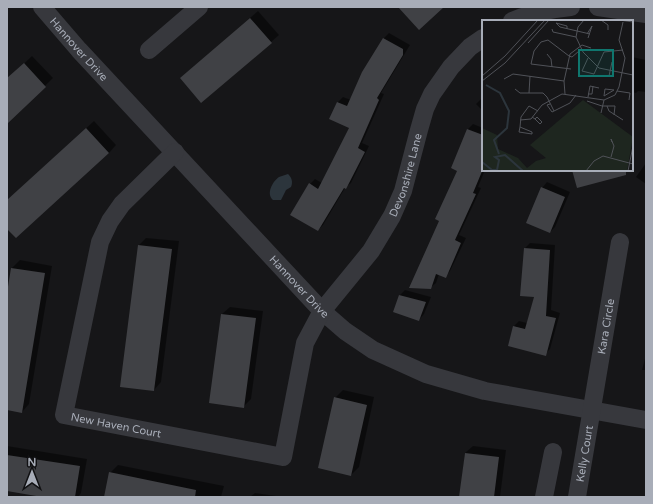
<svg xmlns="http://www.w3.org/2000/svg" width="653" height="504" viewBox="0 0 653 504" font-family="'Varela Round',sans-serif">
<rect width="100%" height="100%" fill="#161618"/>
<path fill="#2c353c" d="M288,174C292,178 293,182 291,187L286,190L281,200H273C266,194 272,182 279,177C282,176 285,175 288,174Z"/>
<path fill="#0007" d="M258,11L279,35L271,42L181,78Z
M389,33L410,45L381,93L384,94L362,143L369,146L351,183L345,188L323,225L318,230L310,184L315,179L322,183L350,127L331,119L338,102L343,97L351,100L363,72L384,38Z
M32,56L53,78L7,123V80Z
M632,57L646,60V92L638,91L636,93L632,92Z
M483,97V111L476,104Z
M94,121L116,145L109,153L7,227V201Z
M473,124L483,128V170H485L478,187L481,188L459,235L466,238L450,271L445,277L439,274L436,283L430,288L440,220L459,170L452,167L468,129Z
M646,163V184L636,177Z
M547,182L570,192L555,227L550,232L542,188Z
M146,238L179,241L161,382L154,390L139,245Z
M530,243L555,245L551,310L560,313L550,349L545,354L514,326L519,321L527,323L535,296L525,248Z
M20,260L52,266L29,404L22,412L7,409V299L12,268Z
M405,290L431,297L424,314L419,320L394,311L400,295Z
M230,307L263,311L251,399L243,407L222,314Z
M646,355V370H642Z
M343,390L374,397L359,467L351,475L335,398Z
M7,446L87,459L81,493L78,497H48L7,490Z
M473,446L506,450L500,497H460L465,453Z
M118,465L224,486L221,497H105L110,473Z
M255,493L283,497H250Z"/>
<path fill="#404145" d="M398,7H444L419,30Z
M250,18L272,43L201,103L180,78Z
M383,38L403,49V55L377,98L379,100L358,148L365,152L346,189L344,188L318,231L290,215L309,183L318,189L349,128L329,119L337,102L347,106L362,72Z
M24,63L46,87L7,124V78Z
M86,128L109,153L16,238L7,229V200Z
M467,129L483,135V169L473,193L476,194L455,240L461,243L446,278L436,274L431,289L409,288L439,221L435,219L457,171L451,168Z
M572,170H626V175L577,188Z
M541,187L565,197L550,233L526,223Z
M138,245L172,249L154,391L120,387Z
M524,248L550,250L546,316L556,318L546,356L508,346L513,326L525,329L534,297L520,296Z
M11,268L45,273L22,413L7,410V293Z
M399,295L426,302L419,321L393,312Z
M221,314L256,318L244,408L209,403Z
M334,397L367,405L351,476L318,468Z
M465,453L499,457L494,497H459Z
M7,455L80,466L75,497H42L7,491Z
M109,472L196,490L195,497H104Z"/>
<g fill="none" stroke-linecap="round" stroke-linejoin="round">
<g stroke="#37383d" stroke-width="18">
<path id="s1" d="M42,7L79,50L322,311L345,331L373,350L426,374L485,391L646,420"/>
<path d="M598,7L646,14"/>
<path d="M512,21C531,13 550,9 571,7"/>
<path d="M149,50L199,7"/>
<path id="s2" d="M175,152L122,204L110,221L100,242L64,415L283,457L305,343L322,311L371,251L392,216L403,191L419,130L425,109L432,94L451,67L470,47L483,38"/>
<path d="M544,497L553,452"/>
<path id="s3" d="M577,497L620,242"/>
</g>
</g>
<g text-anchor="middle" stroke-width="3" stroke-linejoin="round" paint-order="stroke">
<g font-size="11" fill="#a8adb8" stroke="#111113">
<text dy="4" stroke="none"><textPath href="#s1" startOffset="56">Hannover Drive</textPath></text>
<text dy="4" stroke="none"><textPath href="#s2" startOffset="832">Devonshire Lane</textPath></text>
<text dy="4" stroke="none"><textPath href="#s1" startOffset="380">Hannover Drive</textPath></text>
<text dy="4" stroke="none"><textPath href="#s3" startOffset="173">Kara Circle</textPath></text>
<text dy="4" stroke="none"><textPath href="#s2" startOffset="348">New Haven Court</textPath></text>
<text dy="4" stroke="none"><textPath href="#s3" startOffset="44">Kelly Court</textPath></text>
</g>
</g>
<g transform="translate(482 20)">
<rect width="151" height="151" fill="#161618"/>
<path d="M101,80L151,117L145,151H0V108L15,115L16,129L36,138L45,148L54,141L64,138L48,125Z" fill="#1e261f"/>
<path fill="none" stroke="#2c353c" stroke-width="2" d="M4,65L18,73L27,91L25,108L12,120L17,134M0,142L10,150H15L17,140L13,137L23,135L41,151"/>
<path fill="none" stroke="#505258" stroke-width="1" d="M102,0L96,7L94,17L101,32L117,48L151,55M119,0L126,5V10M137,0L151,2M70,9L71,12L94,17M85,9V6L74,3L78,7L108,14M105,14L110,6L106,18M46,23L67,0M65,34L69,39L70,47M106,38L100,51L112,54L122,32L141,30M89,49L49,44L52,31L59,22L66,20L87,36L90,37L97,31M0,56L23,36L56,0M127,56L130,42M22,59L31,54L82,61M0,61L23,43L63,0M33,69L38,73H61L65,77L72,91L70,92L65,85L68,84M123,69L132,70L122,76ZM135,71L148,73L147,80M47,73L48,56M83,74L82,61L88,34L100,25L109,28M106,74H110L111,66M106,77L108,66L117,68M105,81L120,86H133L132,95M125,86L127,91L141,100M72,91L88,83L94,75M119,93L122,80M50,97L53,99L58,104L60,102L55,97L53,99M38,100L49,99L60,85L80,74L122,80L133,75L137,67L143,38L137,20L141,2M38,107L39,97L47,86L56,91M38,107L50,112V114L37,112ZM129,137L132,126L129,119L130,122M104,151L112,141L121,136L151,144M146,151L151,126"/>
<path fill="#0f766e" fill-opacity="0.15" stroke="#0f766e" stroke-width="2" d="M97,30H131V56H97Z"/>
<rect width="151" height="151" fill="none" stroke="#a8adb8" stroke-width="2"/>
</g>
<rect width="653" height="504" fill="none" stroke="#a8adb8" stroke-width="16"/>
<g transform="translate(32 472)" stroke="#111113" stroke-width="3" paint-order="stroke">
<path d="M0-3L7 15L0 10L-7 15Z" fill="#a8adb8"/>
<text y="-6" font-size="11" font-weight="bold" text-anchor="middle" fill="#a8adb8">N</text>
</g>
</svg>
